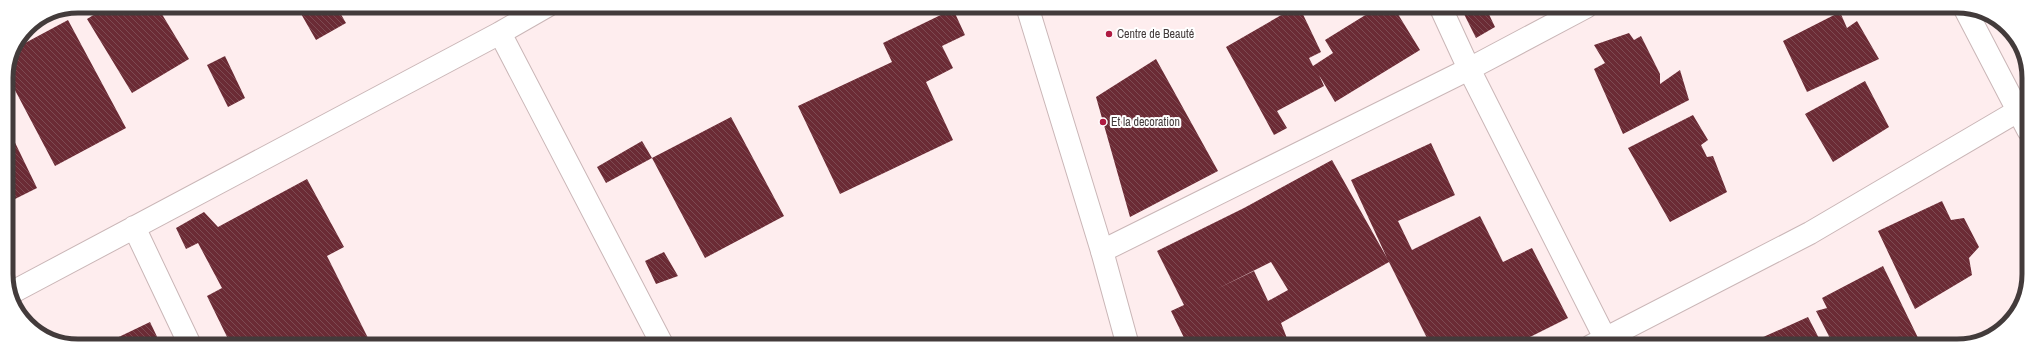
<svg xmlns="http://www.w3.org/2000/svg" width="2035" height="352" viewBox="0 0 2035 352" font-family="'Archivo Narrow',sans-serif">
<defs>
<pattern id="building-back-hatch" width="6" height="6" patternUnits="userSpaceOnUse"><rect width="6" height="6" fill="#6b2b35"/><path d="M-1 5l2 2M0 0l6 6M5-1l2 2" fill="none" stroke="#7d4a52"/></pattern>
</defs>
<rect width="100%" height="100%" fill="#feedee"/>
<path fill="url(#building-back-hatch)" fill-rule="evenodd" d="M108,6H157L189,59L132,93L87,19Z
M311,6H336L346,23L316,40L300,12Z
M1297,6H1299L1321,52L1309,58L1313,66L1333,53L1325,40L1380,6H1393L1420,50L1335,102L1319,75L1324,86L1277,111L1287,128L1274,135L1226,47Z
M1460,6H1485L1495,27L1476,38Z
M1535,7H1552L1540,14Z
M953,9L965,35L942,46L953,68L926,82L953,140L840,194L798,106L892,62L883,43Z
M56,10L59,16L23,34L27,27L51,11Z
M1840,12L1847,28L1857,21L1879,59L1807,92L1783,41Z
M68,20L126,128L55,166L7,75L12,50Z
M1629,33L1634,40L1641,36L1660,74V84L1680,70L1689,100L1623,134L1594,69L1605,63L1594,45Z
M225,56L245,98L228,107L207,65Z
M1156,59L1218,171L1130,217L1096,97Z
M1865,81L1889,127L1833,162L1805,114Z
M1693,115L1708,140L1701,145L1707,157L1713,156L1727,192L1670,222L1628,148Z
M731,117L784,216L705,258L652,158L606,183L597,167L642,141L652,158Z
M7,126L37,188L7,203Z
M1431,143L1455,195L1398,221L1412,250L1480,216L1503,262L1532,248L1568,318L1512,346H1431L1389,262L1281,323L1290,346H1188L1171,311L1184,305L1157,251L1244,208L1332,160L1387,258L1351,180ZM1271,262L1288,290L1268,301L1254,271L1217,289Z
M307,179L344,247L327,256L371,344L367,345H231L207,296L222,288L198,243L186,249L176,228L204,212L218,227Z
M1942,201L1951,220L1964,218L1979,247L1969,258L1972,275L1915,309L1878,231Z
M664,252L678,276L656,284L645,261Z
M1883,266L1922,346H1834L1816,311L1827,308L1822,298Z
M1808,317L1823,346H1743Z
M150,322L161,345H102Z"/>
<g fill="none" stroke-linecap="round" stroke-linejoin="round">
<g stroke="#cab6b7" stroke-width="24">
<path id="minor" d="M1440,6L1469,69L1609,346
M1964,7L2028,130
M500,33L663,346
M134,227L190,345
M1102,251L1469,69L1586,7
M9,294L500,33L547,6
M1591,346L1810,233L2028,105"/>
</g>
<g stroke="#cab6b7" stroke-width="24">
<path id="tertiary" d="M1027,6L1102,251L1128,346"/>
</g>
<use href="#minor" stroke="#fff" stroke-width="22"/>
<use href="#tertiary" stroke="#fff" stroke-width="22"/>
</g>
<g fill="#af1b42" stroke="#fff" stroke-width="1.5">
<circle cx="1109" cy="34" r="4"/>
<circle cx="1103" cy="122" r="4"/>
</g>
<g text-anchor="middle" stroke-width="4" stroke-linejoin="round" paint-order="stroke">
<g font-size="12" fill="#433b3b" stroke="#fff" text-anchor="start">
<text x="1117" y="38">Centre de Beauté</text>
<text x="1111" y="126">Et la decoration</text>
</g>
</g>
<path d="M0 0H2035V352H0ZM78 13H1957A65 65 0 0 1 2022 78V274A65 65 0 0 1 1957 339H78A65 65 0 0 1 13 274V78A65 65 0 0 1 78 13Z" fill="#fff" fill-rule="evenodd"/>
<path fill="none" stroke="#433b3b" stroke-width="5" d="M78 13H1957A65 65 0 0 1 2022 78V274A65 65 0 0 1 1957 339H78A65 65 0 0 1 13 274V78A65 65 0 0 1 78 13Z"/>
</svg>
